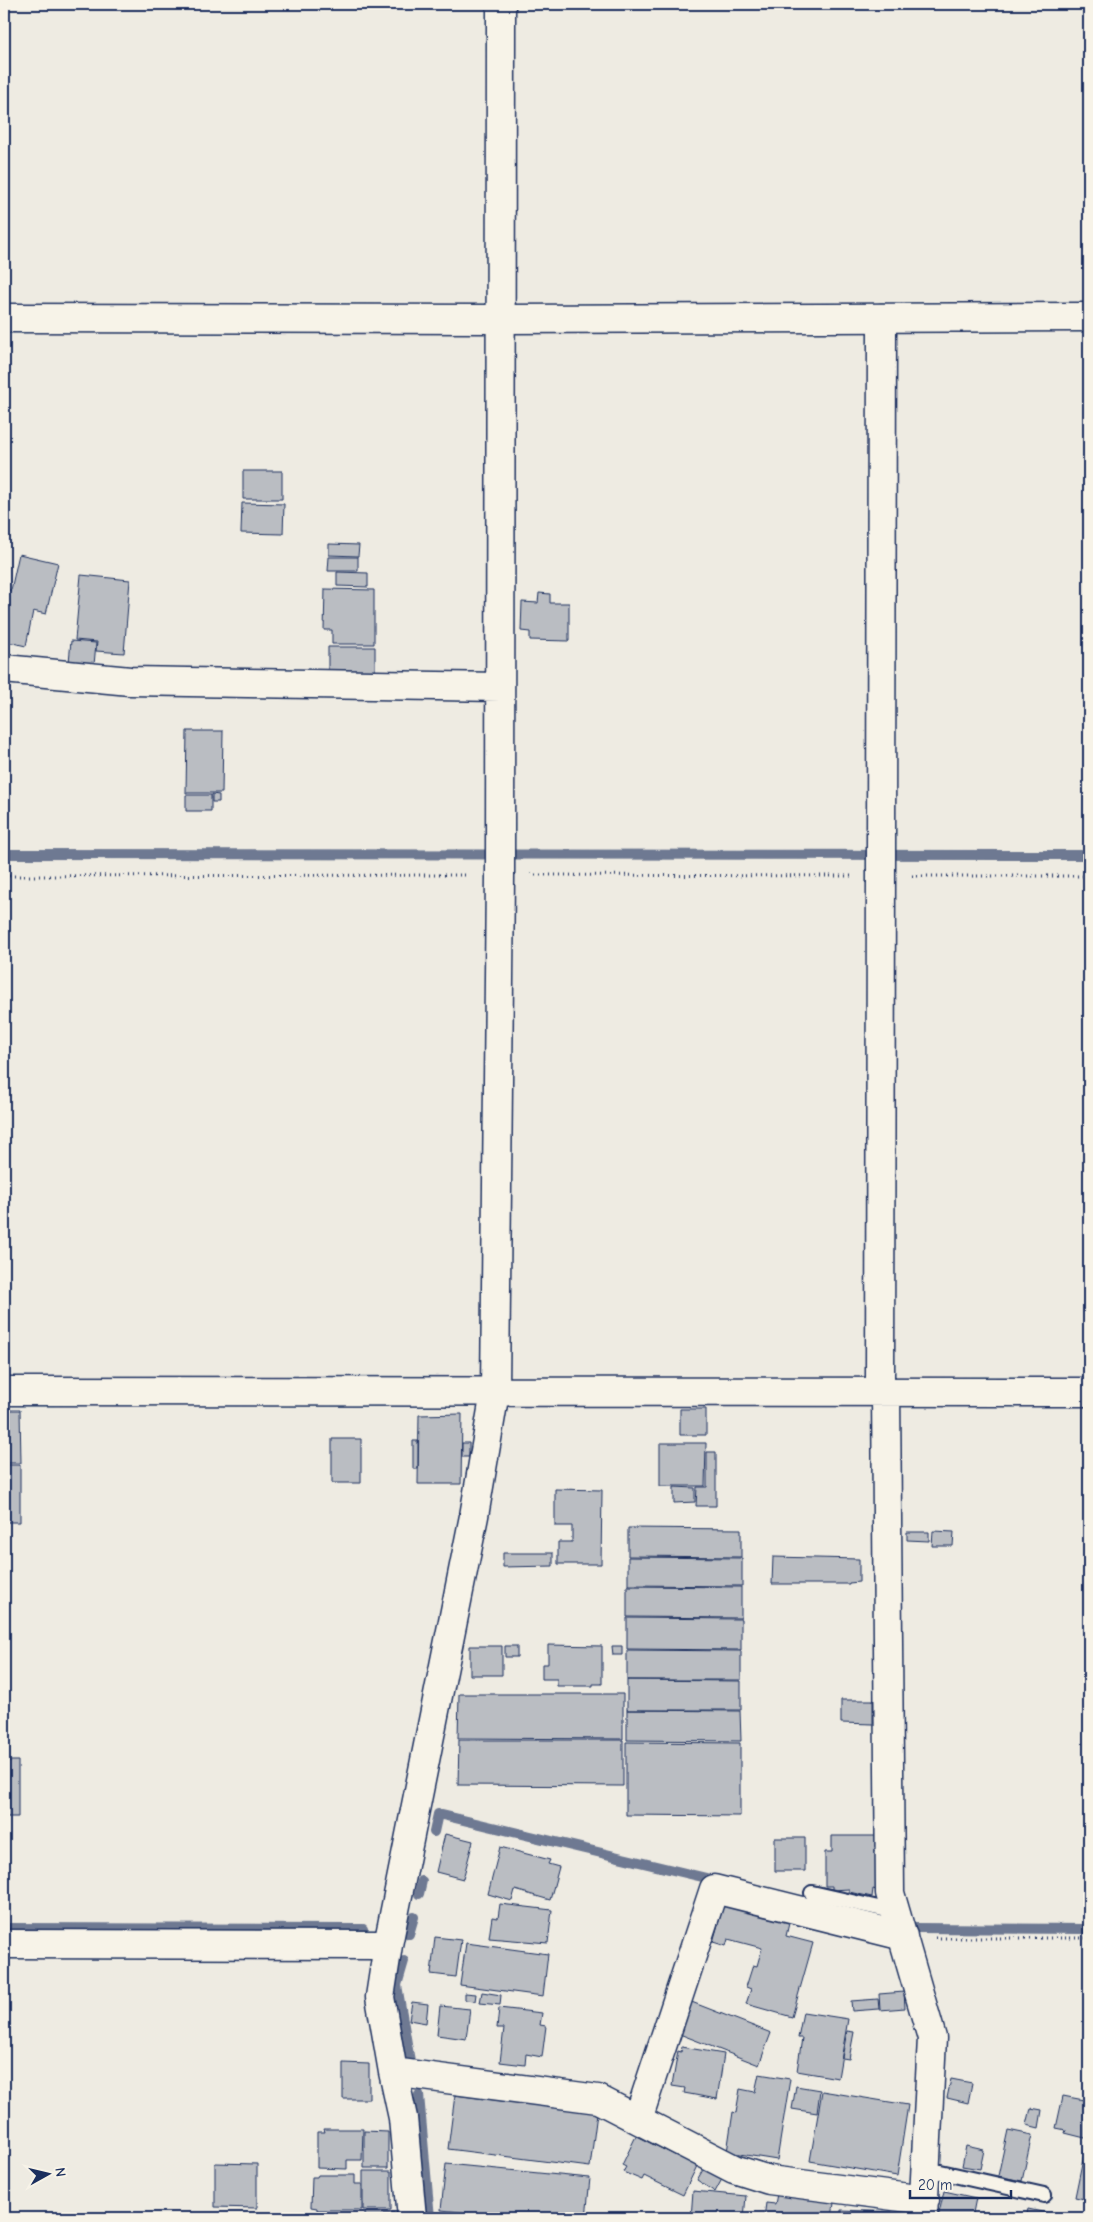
<svg xmlns="http://www.w3.org/2000/svg" width="1093" height="2222" viewBox="0 0 1093 2222" font-family="'Comic Neue',sans-serif">
<rect width="100%" height="100%" fill="#eeebe2"/>
<filter id="ink" filterUnits="userSpaceOnUse"><feTurbulence type="fractalNoise" baseFrequency=".02" numOctaves="2"/><feDisplacementMap in="SourceGraphic" scale="10" xChannelSelector="R" yChannelSelector="G"/><feConvolveMatrix kernelMatrix="1 2 1 2 8 2 1 2 1" color-interpolation-filters="sRGB"/></filter>
<g filter="url(#ink)">
<g fill="none" stroke-linecap="round" stroke-linejoin="round">
<path stroke="#6e7992" stroke-width="10" d="M4,854L1089,855
M434,1832L438,1814L719,1881
M419,1894L422,1881
M4,1928L363,1929
M915,1928L1089,1929
M409,1934L414,1917
M404,1961L397,1985L410,2061
M419,2095L430,2218"/>
</g>
<path fill="#babdc2" stroke="#1b2f5e" d="M243,471H282V499H243Z
M242,503L284,504L283,534L241,533Z
M329,544L359,545L358,556L329,555Z
M19,554L58,563L46,614L33,611L26,646L4,641L7,625L4,624V601L6,590H11Z
M329,557H358V571H328Z
M337,572L368,573V587L337,586Z
M81,575L130,580L124,653L96,651L97,642L75,640Z
M325,589L374,590V644H332V630H324Z
M539,593L550,594V603H569V641L530,640V632L521,631L522,602L538,603Z
M71,641L96,643L94,665L69,662Z
M328,647H375V673L328,672Z
M187,731H223L222,793H186Z
M212,794L219,795V802H212Z
M186,795H211V811H186Z
M680,1409H706V1435H680Z
M4,1410H20L21,1463H4Z
M462,1414L461,1484H418L419,1415Z
M332,1439H361V1483H332Z
M413,1441H418V1469H413Z
M462,1443H469V1457H462Z
M660,1443H706L705,1486H660Z
M707,1452H716V1506H696L697,1487H707Z
M4,1465H20V1522H4Z
M674,1487L695,1488V1502L674,1503Z
M555,1489L602,1490L601,1564H558V1542H572V1526H555Z
M628,1528L741,1529V1557L628,1556Z
M933,1531L954,1532L953,1546H932Z
M907,1532H929V1541L907,1540Z
M503,1553H553V1566L503,1567Z
M628,1557L742,1558V1586L628,1585Z
M773,1557L859,1559V1582L849,1583V1584H772Z
M627,1586L741,1587V1618L627,1617Z
M627,1618L741,1619V1650L627,1649Z
M548,1645L602,1646V1684H593V1686H557V1679H542V1664H548Z
M470,1646H502V1675H470Z
M505,1646H517V1657H505Z
M612,1646H622V1655H613Z
M627,1650L741,1651V1680H627Z
M627,1680L741,1681V1710H627Z
M459,1694H623V1739L458,1738Z
M841,1700H873V1724L841,1723Z
M627,1710L740,1711L741,1741L627,1740Z
M459,1740H623V1786L458,1785Z
M626,1742L740,1743V1816L626,1815Z
M4,1761H18V1817H4Z
M445,1834L473,1841L463,1879L436,1872Z
M832,1836H876V1890L873,1889L872,1897L849,1892V1889L832,1890V1886H825V1852H832Z
M775,1838H805V1871H775Z
M500,1847L550,1860L548,1864L559,1867L550,1900L515,1890L512,1901L488,1894Z
M725,1900L790,1919L786,1936L813,1943L792,2017L746,2004L751,1989L746,1987L753,1965L757,1966L762,1948L728,1939L726,1946L713,1942Z
M500,1904L552,1910L548,1943L489,1938L492,1917L498,1918Z
M435,1937L461,1940L456,1977L431,1974Z
M466,1943L548,1954L543,1996L460,1985Z
M482,1992L501,1995L500,2005L480,2003Z
M904,1992L905,2008L880,2010L879,1994Z
M465,1993L476,1994L475,2001L465,2000Z
M878,1999L879,2009L852,2011L851,2001Z
M689,2001L771,2033L759,2065L677,2033Z
M412,2002L428,2004L426,2023L409,2020Z
M440,2006L470,2009L466,2039L437,2035Z
M499,2008L542,2013L540,2025L546,2026L542,2057L526,2054L525,2065L500,2062L504,2028H497Z
M803,2012L848,2019L838,2078L797,2071L802,2038H798Z
M847,2031L854,2032L849,2059L842,2058Z
M682,2047L724,2054L717,2099L684,2093L685,2088L672,2086L678,2051L681,2052Z
M343,2063L369,2064V2099H343Z
M759,2074L790,2079L777,2160L727,2152L733,2112L736,2113L740,2089L755,2092Z
M951,2079L972,2083L968,2103L947,2098Z
M796,2086L820,2090L817,2113L792,2109Z
M822,2091L908,2105L897,2176L810,2161Z
M455,2095L597,2113L590,2167L448,2149Z
M1063,2096L1089,2101V2139L1065,2133L1066,2130L1056,2128Z
M1031,2108L1042,2110L1039,2128L1027,2125Z
M324,2129H363L362,2160H347V2169L317,2168V2132H325Z
M1008,2130L1032,2135L1022,2181L998,2176Z
M364,2131L388,2132V2168H364Z
M636,2136L697,2166L683,2195L644,2176L642,2180L623,2172L626,2167L622,2165Z
M1087,2139H1089V2200L1075,2197Z
M966,2146L984,2150L980,2169L962,2166Z
M215,2163L257,2164V2208L215,2207Z
M446,2164L590,2178L586,2218H518L441,2210Z
M704,2168L722,2179L715,2192L697,2180Z
M363,2171H391V2210H363Z
M318,2175H355V2184H362V2210H317V2208L311,2207L312,2177H317Z
M693,2191L746,2196L744,2218H691Z
M944,2191L976,2198L972,2218H938Z
M777,2194L834,2203L832,2218H764L766,2203L775,2204Z
M1028,2209L1071,2218H1026Z
M841,2210L892,2212V2218H841Z
M365,2213H394V2218H365Z
M323,2215H351V2218H322Z"/>
<g fill="none" stroke-linecap="round" stroke-linejoin="round">
<g stroke="#1b2f5e" stroke-width="18">
<path id="service" d="M812,1893L896,1912
M927,2169L1044,2195"/>
</g>
<g stroke="#1b2f5e" stroke-width="31">
<path id="minor" d="M4,669L130,681L500,687
M4,1391L1089,1392
M880,1392L882,318
M886,1392L890,1893L932,2038L923,2218
M4,1944L388,1945
M393,2072L598,2099L734,2169L769,2180L925,2200
M638,2119L714,1889L903,1936
M412,2218L403,2118L393,2072L380,1997L388,1945L474,1516L495,1392L500,875L501,4"/>
</g>
<g stroke="#1b2f5e" stroke-width="31">
<path id="tertiary" d="M4,318L502,319L1089,317"/>
</g>
<path stroke="#1b2f5e" stroke-width="3" stroke-dasharray="1 4" stroke-linecap="butt" d="M530,875L851,876
M4,876L469,875
M912,876H1089
M935,1938H1089"/>
<use href="#service" stroke="#f7f3e8" stroke-width="14"/>
<use href="#minor" stroke="#f7f3e8" stroke-width="28"/>
<use href="#tertiary" stroke="#f7f3e8" stroke-width="28"/>
</g>
</g>
<rect width="1093" height="2222" fill="none" stroke="#f7f3e8" stroke-width="20"/>
<rect x="10" y="10" width="1073" height="2202" fill="none" stroke="#1b2f5e" stroke-width="2" filter="url(#ink)"/>
<g transform="translate(48 2174) rotate(82)" stroke="#f7f3e8" stroke-width="4" paint-order="stroke">
<path d="M0-4L9 19L0 12L-9 19Z" fill="#1b2f5e"/>
<text y="-8" font-size="14" font-weight="bold" text-anchor="middle" fill="#1b2f5e">N</text>
</g>
<path d="M910 2190v8h101v-8" fill="none" stroke="#1b2f5e" stroke-width="2.5"/>
<text x="918" y="2190" font-size="15" fill="#1b2f5e" stroke="#f7f3e8" stroke-width="4" paint-order="stroke">20 m</text>
</svg>
